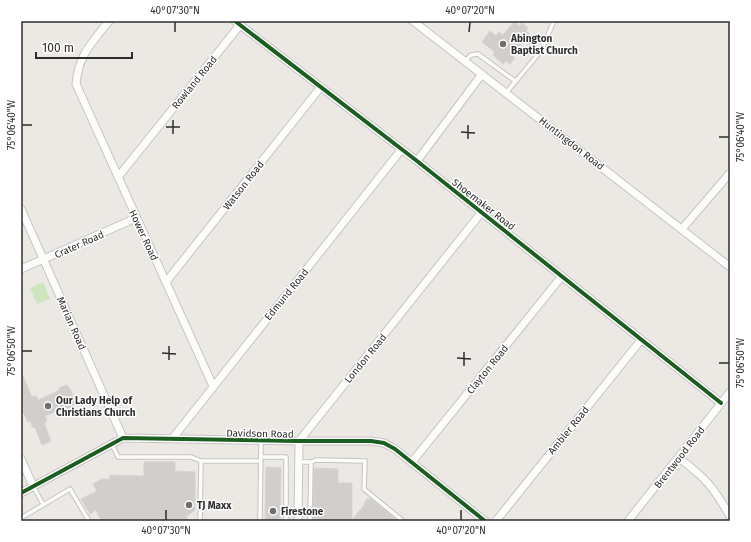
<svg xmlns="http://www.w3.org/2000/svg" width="751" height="542" viewBox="0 0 751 542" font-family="'Fira Sans',sans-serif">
<rect width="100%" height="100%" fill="#ece8e4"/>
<path fill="#cee6be" d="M43,282L50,299L37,304L30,288Z"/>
<path fill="#d1cecb" stroke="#d7d4d0" d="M514,22L520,26L522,23L528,28L526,31L537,40L532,47L524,40L512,55L515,58L510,64L506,61L503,64L493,55L495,52L482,42L490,31L496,36L499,32L503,35Z
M21,372L32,397L36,396L38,400L60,390L59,388L66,385L68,386L71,391L76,403L75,406L68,409L67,407L45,416L47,421L44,423L51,441L42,445L35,427L33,428L30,421L28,422L22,410L24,409L21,402Z
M144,462H175V471L195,472V510L187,516V521H101L96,510L90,514L81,499L97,491L93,484L102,479H110V475L144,476Z
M266,467L281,468L280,521H265Z
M314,468L338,469V483H352V520L365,504L364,503L367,499L369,500L370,498L398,521H313Z"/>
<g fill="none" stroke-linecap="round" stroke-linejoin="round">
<g stroke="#c5c4c5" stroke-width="5.5">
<path id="lane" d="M465,61L471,55L478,54L515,81
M506,93L541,51L554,21
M112,444L118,457H191L201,461L200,521
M261,457H286V521
M201,461H261
M298,462H311L316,460L365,461L364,489L403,521
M33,486L43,504
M21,518L70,489L89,521
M260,521L261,441
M310,521L311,462"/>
</g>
<g stroke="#c5c4c5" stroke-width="9">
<path id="street" d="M109,21C91,44 79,54 76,84L213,386
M235,21L417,161L721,403
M413,21L730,267
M417,161L482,74
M118,177L240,25
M21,209L123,438
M682,229L730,173
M21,269L136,218
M166,282L320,88
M172,439L401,150
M679,458C707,479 713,487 730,516
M21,459L33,486
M412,462L562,276
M21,493L123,438L299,441H371L384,443L395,449L485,521
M298,521L299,441L481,213
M496,521L641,340
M628,521L730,392"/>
</g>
<use href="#lane" stroke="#fcfcfb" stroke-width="3.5"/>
<use href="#street" stroke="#fcfcfb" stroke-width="7"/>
<g stroke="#fff" stroke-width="6">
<path id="cycleway" d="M235,21L417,161L721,403
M21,493L123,438L299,441H371L384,443L395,449L485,521"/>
</g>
<use href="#cycleway" stroke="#1b5e20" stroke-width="4"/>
</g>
<path fill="none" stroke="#2e2e2e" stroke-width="1.5" d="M175,32V22M469,32L470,22M22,125H32M166,127H180M461,132L475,133M173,134V120M719,137H729M468,139V125M22,351H32M162,353L176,354M457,358L471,359M169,360V346M719,363H729M464,366V352M166,520V510M461,520V510"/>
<g fill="#706f6e" stroke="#fff" stroke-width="1.5">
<circle cx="503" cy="44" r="4"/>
<circle cx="48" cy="406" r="4"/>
<circle cx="189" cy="505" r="4"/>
<circle cx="273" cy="511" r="4"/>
</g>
<g text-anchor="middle" stroke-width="3" stroke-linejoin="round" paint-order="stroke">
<g font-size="10" font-weight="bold" fill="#2e2e2e" stroke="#fff" text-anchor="start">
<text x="511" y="42">Abington<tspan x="511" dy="12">Baptist Church</tspan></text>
<text x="56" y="404">Our Lady Help of<tspan x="56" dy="12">Christians Church</tspan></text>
<text x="197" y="509">TJ Maxx</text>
<text x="281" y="515">Firestone</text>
</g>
<g font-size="10" fill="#2e2e2e" stroke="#fff">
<text transform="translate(194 82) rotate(-51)" y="4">Rowland Road</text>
<text transform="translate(572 143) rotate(38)" y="4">Huntingdon Road</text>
<text transform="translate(243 185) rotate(-52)" y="4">Watson Road</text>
<text transform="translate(484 204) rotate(38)" y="4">Shoemaker Road</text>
<text transform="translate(144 235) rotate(65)" y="4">Hower Road</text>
<text transform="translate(79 244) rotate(-24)" y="4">Crater Road</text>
<text transform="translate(286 294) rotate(-51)" y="4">Edmund Road</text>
<text transform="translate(72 323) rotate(66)" y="4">Marian Road</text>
<text transform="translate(365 358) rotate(-51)" y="4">London Road</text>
<text transform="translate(487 369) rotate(-51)" y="4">Clayton Road</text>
<text transform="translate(568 430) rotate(-51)" y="4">Ambler Road</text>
<text transform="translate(260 433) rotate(1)" y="4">Davidson Road</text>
<text transform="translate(679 457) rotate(-52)" y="4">Brentwood Road</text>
</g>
</g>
<rect width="751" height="542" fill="none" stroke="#ffffff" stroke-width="44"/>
<path d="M36 52v6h96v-6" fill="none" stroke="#2e2e2e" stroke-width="2"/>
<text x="42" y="52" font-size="12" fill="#2e2e2e" stroke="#ffffff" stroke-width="3" paint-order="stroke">100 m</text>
<rect x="22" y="22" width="707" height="498" fill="none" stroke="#2e2e2e" stroke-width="1.5"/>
<g font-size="10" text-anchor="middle" fill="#2e2e2e">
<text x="175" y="14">40°07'30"N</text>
<text x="470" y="14">40°07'20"N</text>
<text transform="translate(11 125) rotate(-90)" y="4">75°06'40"W</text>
<text transform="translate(740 137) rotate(-90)" y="4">75°06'40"W</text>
<text transform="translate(11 351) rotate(-90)" y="4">75°06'50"W</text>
<text transform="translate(740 363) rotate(-90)" y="4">75°06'50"W</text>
<text x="166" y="534">40°07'30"N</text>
<text x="461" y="534">40°07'20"N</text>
</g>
</svg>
